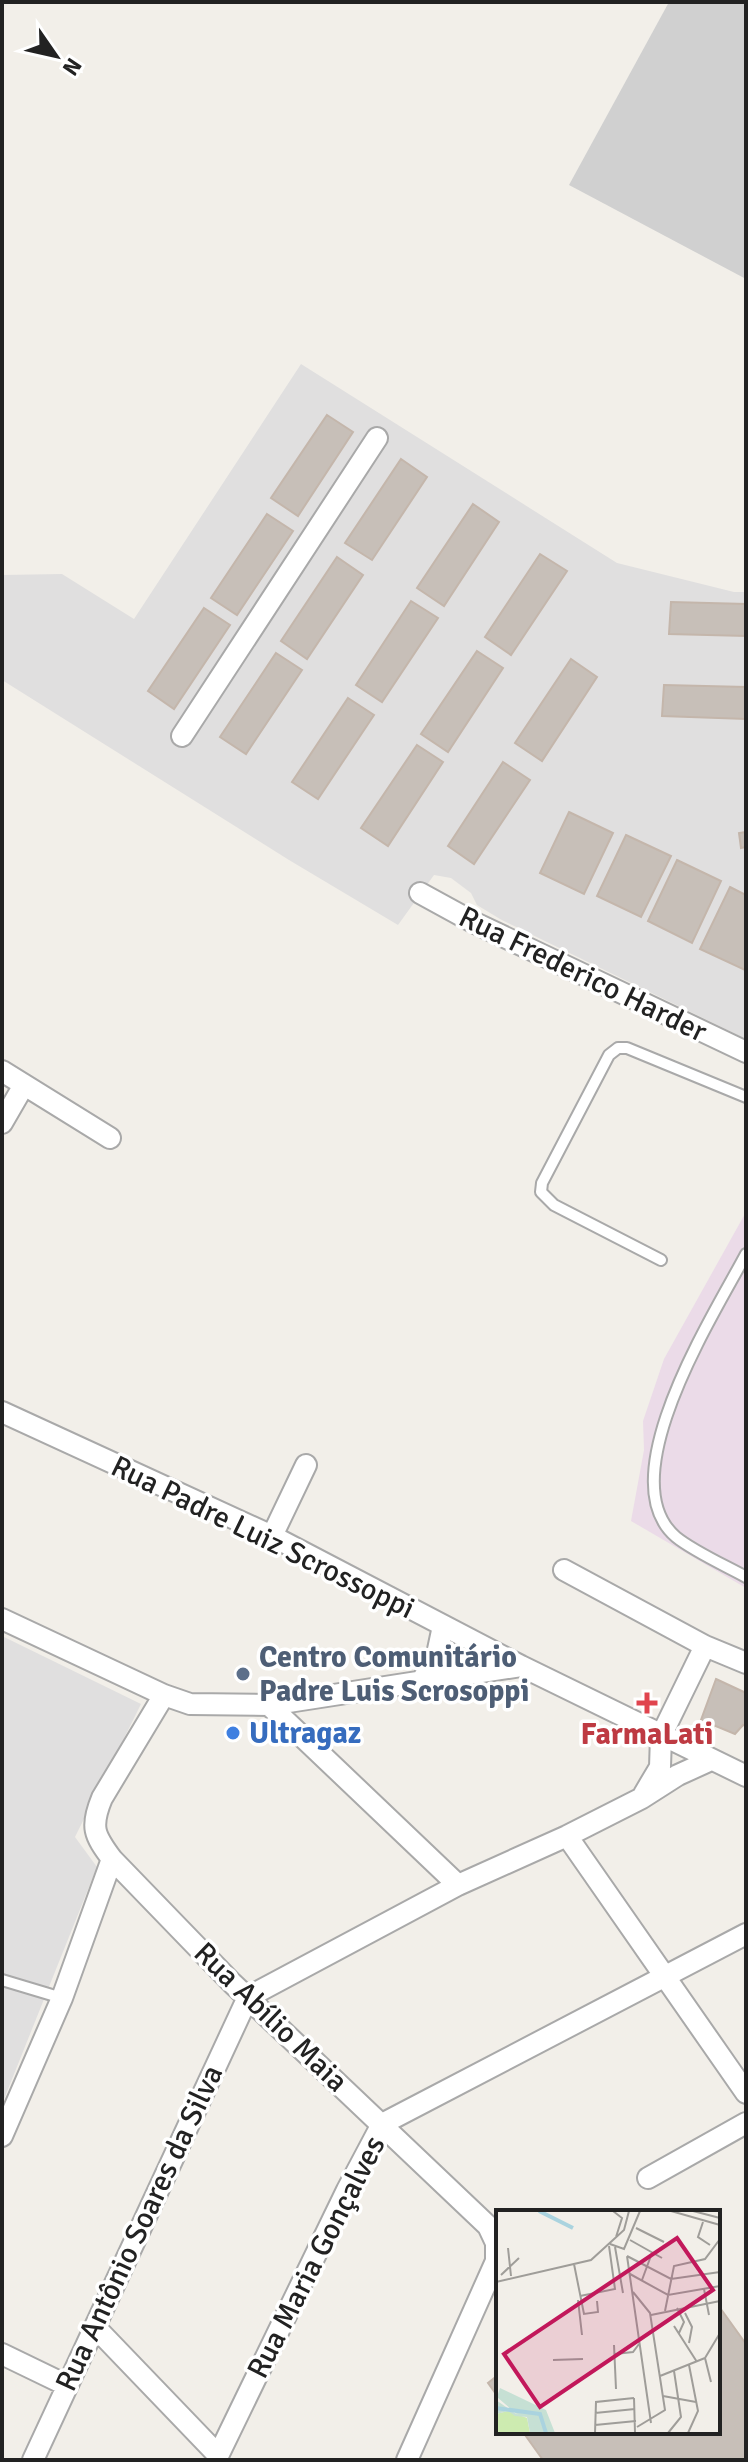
<svg xmlns="http://www.w3.org/2000/svg" width="748" height="2462" viewBox="0 0 748 2462" font-family="Signika,sans-serif">
<rect width="100%" height="100%" fill="#f2efe9"/>
<path fill="#e0dfdf" d="M301,364L617,563L734,592H746V1039L500,919L477,905L471,893L451,878L434,875L398,925L289,860L2,680V575L62,574L134,619Z
M2,1636L141,1704L75,1837L97,1867L2,2104Z"/>
<path fill="#ebdbe8" d="M746,1212V1588L631,1521L644,1450L643,1421L664,1359Z"/>
<path fill="#d0d0d0" d="M669,2H746V279L569,185Z"/>
<path fill="#c7bfb8" stroke="#c4b6ab" stroke-width="2" d="M327,415L353,432L298,516L271,498Z
M401,459L427,477L372,560L345,543Z
M473,504L499,522L444,606L417,588Z
M267,514L293,531L237,615L211,598Z
M540,554L567,571L511,655L485,637Z
M337,557L363,575L307,659L281,641Z
M411,601L438,618L382,702L356,685Z
M671,602L746,604V636L669,634Z
M204,608L230,625L174,709L148,691Z
M477,651L503,668L448,752L421,734Z
M276,653L302,670L246,754L220,737Z
M571,659L597,677L542,761L515,743Z
M664,685L746,687V719L662,716Z
M348,698L374,715L318,799L292,782Z
M417,745L443,762L388,846L361,828Z
M503,762L530,780L474,864L448,846Z
M569,812L613,833L584,894L540,873Z
M746,832V847L741,848L739,833Z
M626,835L671,856L641,917L597,896Z
M677,860L721,881L692,943L648,921Z
M730,887L746,895L745,970L700,949Z
M716,1679L746,1693V1726L743,1725L735,1734L701,1720Z
M718,2305L746,2344V2460H543L523,2432H718Z
M498,2375V2397L488,2383Z"/>
<g fill="none" stroke-linecap="round" stroke-linejoin="round">
<g stroke="#a9a9a9" stroke-width="14">
<path id="lane" d="M746,1254C715,1313 608,1479 676,1537C693,1551 726,1566 746,1577
M661,1260L554,1205L541,1192L542,1183L609,1055L618,1048H627L746,1097
M2,1980L62,1998"/>
</g>
<g stroke="#a9a9a9" stroke-width="24">
<path id="street" d="M182,736L377,438
M420,893L473,922L746,1052
M2,1071L110,1138
M2,1123L24,1085
M2,1412L272,1536L521,1666L746,1776
M272,1536L306,1465
M564,1570L705,1646L746,1663
M2,1619L164,1695L190,1704L269,1705L521,1666
M422,1680L436,1659L443,1626
M164,1695L102,1798C90,1827 94,1835 112,1859L232,1983L488,2226L496,2243V2261L407,2460
M269,1705L458,1885
M644,1794L660,1767L661,1736L705,1646
M567,1836L746,2093
M2,2136L62,1998L112,1859
M648,2178L746,2123
M95,2327L218,2455
M2,2354L66,2385
M33,2460L248,1997L458,1885L567,1836L642,1798L678,1775L711,1760
M216,2460L347,2190L382,2124L746,1934"/>
</g>
<use href="#lane" stroke="#fff" stroke-width="10"/>
<use href="#street" stroke="#fff" stroke-width="20"/>
</g>
<circle fill="#5c6f8a" stroke="#fff" stroke-width="3" cx="243" cy="1674" r="8"/>
<path fill="#e0444e" stroke="#fff" stroke-width="3" d="M643 1691h8v8h8v8h-8v8h-8v-8h-8v-8h8z"/>
<circle fill="#3f7fe0" stroke="#fff" stroke-width="3" cx="233" cy="1733" r="8"/>
<g text-anchor="middle" stroke-width="7" stroke-linejoin="round" paint-order="stroke">
<g font-size="30" fill="#222" stroke="#fff">
<text transform="translate(583 974) rotate(26)" y="10">Rua Frederico Harder</text>
<text transform="translate(263 1537) rotate(26)" y="10">Rua Padre Luiz Scrossoppi</text>
<text transform="translate(271 2017) rotate(44)" y="10">Rua Abílio Maia</text>
<text transform="translate(139 2228) rotate(-65)" y="10">Rua Antônio Soares da Silva</text>
<text transform="translate(316 2257) rotate(-63)" y="10">Rua Maria Gonçalves</text>
</g>
<g font-size="30" font-weight="bold" fill="#4e5e75" stroke="#fff" text-anchor="start">
<text x="259" y="1667">Centro Comunitário<tspan x="259" dy="34">Padre Luis Scrosoppi</tspan></text>
</g>
<g font-size="30" font-weight="bold" fill="#366cbe" stroke="#fff" text-anchor="start">
<text x="249" y="1743">Ultragaz</text>
</g>
<g font-size="30" font-weight="bold" fill="#be3a42" stroke="#fff">
<text x="647" y="1744">FarmaLati</text>
</g>
</g>
<g transform="translate(496 2210)">
<rect width="224" height="224" fill="#f2efe9"/>
<path d="M12,201L31,208L34,223H0V204Z" fill="#cdebb0"/>
<path d="M4,178L50,200L59,223H34L31,207L19,206L12,201L0,204V190L23,206L1,187Z" fill="#c6e0d4"/>
<path fill="none" stroke="#aad3df" stroke-width="4" d="M43,1L77,18M0,198L44,204L50,223"/>
<path fill="none" stroke="#9f9d99" stroke-width="2" d="M117,1L126,8L120,27M175,1L224,15M197,1L224,8M207,12L202,27L214,35M140,18L168,32M134,30L166,48M114,34L128,39L144,1M119,37L127,83M12,38L15,66M131,46L155,213M131,46L175,69L224,62M78,54L88,104L102,102L101,91M134,64L172,85L224,76M5,65L23,48M146,70L156,43M0,72L95,50L128,20L133,1M208,79L213,105M137,82L154,103L169,200L141,217M84,86L119,79L113,36M82,90L86,125M181,98L188,112L183,123M169,101L178,56L209,49L224,29M189,103L196,117L193,133M155,105L224,91M178,116L201,152M118,135L120,179M119,144L137,142L143,134M209,148L224,123M209,148L215,172M57,150L87,149M164,166L209,148M167,186L200,192M138,188L139,223M99,203L139,199M99,215L140,211M99,223L100,192L138,188M172,223L185,207L178,161M192,223L202,201L193,155"/>
<path fill="#c2185b" fill-opacity="0.15" stroke="#c2185b" stroke-width="4" d="M181,28L217,80L44,197L8,144Z"/>
<rect width="224" height="224" fill="none" stroke="#222" stroke-width="4"/>
</g>
<rect width="748" height="2462" fill="none" stroke="#222222" stroke-width="8"/>
<g transform="translate(56 56) rotate(124)" stroke="#ffffff" stroke-width="6" paint-order="stroke">
<path d="M0-6L14 30L0 20L-14 30Z" fill="#222222"/>
<text y="-12" font-size="22" font-weight="bold" text-anchor="middle" fill="#222222">N</text>
</g>
</svg>
